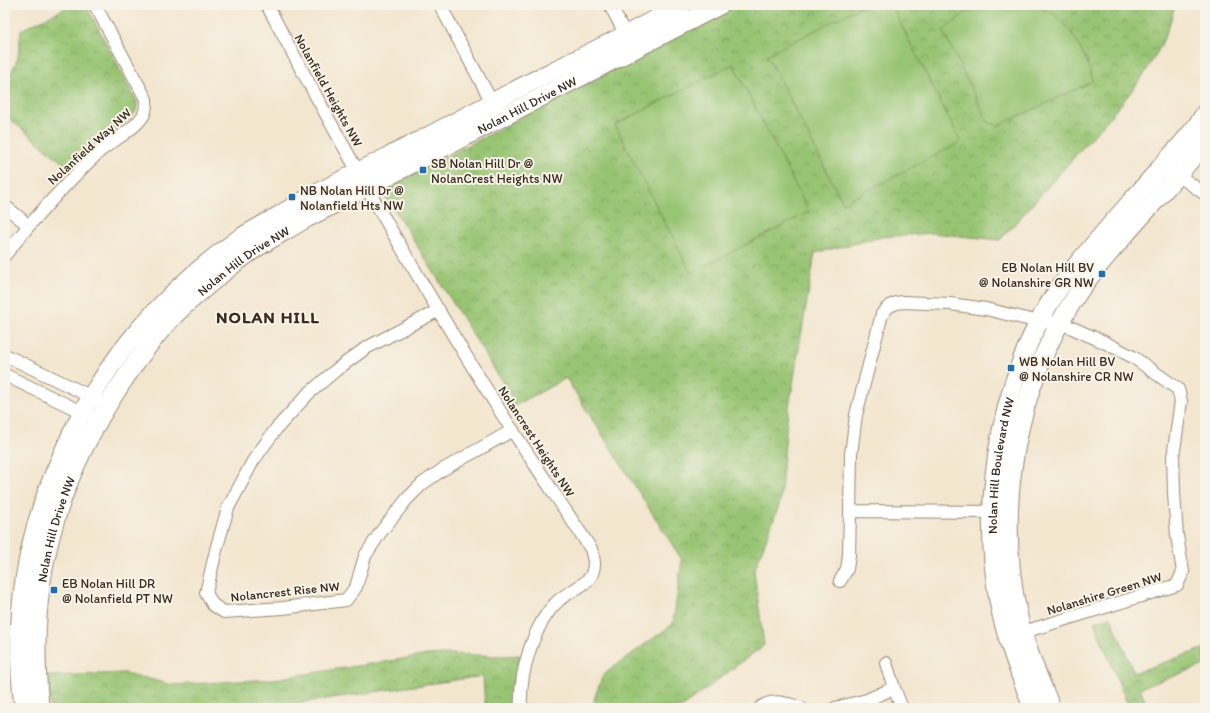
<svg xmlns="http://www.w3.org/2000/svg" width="1210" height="713" viewBox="0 0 1210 713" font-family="Itim,sans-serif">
<defs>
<pattern id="park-crowns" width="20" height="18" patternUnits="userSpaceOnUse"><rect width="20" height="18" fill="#98c573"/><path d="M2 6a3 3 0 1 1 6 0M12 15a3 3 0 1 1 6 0" fill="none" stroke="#7da05e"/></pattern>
</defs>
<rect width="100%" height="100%" fill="#f7f3e8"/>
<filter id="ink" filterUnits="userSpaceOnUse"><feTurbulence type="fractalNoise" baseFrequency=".025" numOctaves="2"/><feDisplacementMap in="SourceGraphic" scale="8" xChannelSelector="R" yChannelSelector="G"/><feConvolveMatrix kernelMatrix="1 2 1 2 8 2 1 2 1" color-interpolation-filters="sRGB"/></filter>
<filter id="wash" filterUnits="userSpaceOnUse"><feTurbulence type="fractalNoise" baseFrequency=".012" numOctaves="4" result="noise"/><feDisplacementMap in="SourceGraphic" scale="16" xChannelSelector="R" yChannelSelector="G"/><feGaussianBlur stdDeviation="0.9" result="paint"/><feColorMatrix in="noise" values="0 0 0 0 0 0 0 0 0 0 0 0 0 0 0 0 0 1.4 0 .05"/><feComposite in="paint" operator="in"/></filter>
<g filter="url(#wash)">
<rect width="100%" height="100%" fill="#f3e6cf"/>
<path fill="url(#park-crowns)" stroke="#6a7848" d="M72,5H86L137,102C137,108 136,113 131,117L91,147L70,169L5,115V82L9,77L18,58L21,30Z
M737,5H1175C1161,65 1122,103 1083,147C1056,178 1028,209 1000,240L932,233L882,237L815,253L787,419L780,503L754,571L764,645L681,708H595L594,699L603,675L673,624L682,560L566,378L513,407L511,396L396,212C387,203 379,194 394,184Z
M1111,617L1134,673L1205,648V665L1140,688L1148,708H1129L1094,622Z
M449,654L503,656L521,655L515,674L513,708H485L483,676L277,706L231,708H50L49,676L125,673L173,685L274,679L428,655Z"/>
<path fill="#98c573" stroke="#6a7848" d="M864,5H891L961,142L843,203L767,55Z
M981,5H1036L1055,15L1071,31L1087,61L1093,81L998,126L988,122L943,31L965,13Z
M733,64L809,212L691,273L615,125Z"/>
</g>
<g filter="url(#ink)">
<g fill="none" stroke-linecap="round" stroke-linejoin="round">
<g stroke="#978876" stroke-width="14">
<path id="street" d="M267,5C340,143 417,279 500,411C529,457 561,503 591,549C594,560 596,565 591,576C586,585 567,593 559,600C533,624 519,674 521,708
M440,5L495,108
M610,5L629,41
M1172,171L1205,194
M5,206L28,225
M5,255C34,218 66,183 100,151C112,141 130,132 139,121C146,114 146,108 146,99L95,5
M439,310L366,348L336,370L308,394L276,429L253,461L228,508L216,550L206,593L213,605L224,612L283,608L346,600L356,587L365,556L380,533L407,499L422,484L442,470L513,430
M5,355L98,400
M5,375L88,415
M999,512L850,511L851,454L856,415L882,314C888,306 893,303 903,302L950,304L986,309L1039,322L1061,323L1106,343L1133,357L1178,389L1181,401L1173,457L1174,493L1177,536L1183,572L1177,585L1017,634
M840,581L847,569L849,555L850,511
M5,630L27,631
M886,663L894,688L902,708
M760,708C772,698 787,703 801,708
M835,708L867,700L894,688"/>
</g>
<g stroke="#978876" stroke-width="20">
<g id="secondary">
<path d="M24,708C12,622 24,542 59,462C66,446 73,430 81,415C118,345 173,286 237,240C249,232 261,226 273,219C319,190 368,167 417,142C460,120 503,96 547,74C592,52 638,29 682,5"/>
<path id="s1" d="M40,708C38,696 38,684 37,672C32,566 61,475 119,387C138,358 159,329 185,305C209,284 234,262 261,245C276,236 292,227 307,218L720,5"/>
<path id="s2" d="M1033,708C1020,674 1006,639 999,603C979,495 1002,360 1071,272C1100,236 1131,202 1161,167C1175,150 1194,133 1205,113"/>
<path d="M1051,708C1039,678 1025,647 1018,615C995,505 1015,387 1078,293C1093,270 1113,249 1131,228C1152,205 1173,180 1194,156L1205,141"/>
</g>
</g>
<use href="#street" stroke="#fff" stroke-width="12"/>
<use href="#secondary" stroke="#fff" stroke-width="18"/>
</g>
</g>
<g fill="#1f6fb2" stroke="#f7f3e8" stroke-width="1.5">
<rect x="419" y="166" width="8" height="8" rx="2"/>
<rect x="288" y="193" width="8" height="8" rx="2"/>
<rect x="1098" y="270" width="8" height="8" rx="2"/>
<rect x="1007" y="364" width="8" height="8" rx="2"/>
<rect x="50" y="586" width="8" height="8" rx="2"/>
</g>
<g text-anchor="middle" stroke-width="4" stroke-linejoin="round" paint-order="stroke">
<g font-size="13" fill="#3b2a1e" stroke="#f7f3e8">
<text transform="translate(329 90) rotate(61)" y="5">Nolanfield Heights NW</text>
<text dy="5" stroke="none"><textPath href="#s1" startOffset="841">Nolan Hill Drive NW</textPath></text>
<text transform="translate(89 146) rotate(-42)" y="5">Nolanfield Way NW</text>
<text dy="5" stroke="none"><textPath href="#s1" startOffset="517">Nolan Hill Drive NW</textPath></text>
<text transform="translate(537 441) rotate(57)" y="5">Nolancrest Heights NW</text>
<text dy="5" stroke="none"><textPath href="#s2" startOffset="249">Nolan Hill Boulevard NW</textPath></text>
<text dy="5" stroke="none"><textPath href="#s1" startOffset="181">Nolan Hill Drive NW</textPath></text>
<text transform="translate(285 591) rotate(-6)" y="5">Nolancrest Rise NW</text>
<text transform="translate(1104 593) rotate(-17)" y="5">Nolanshire Green NW</text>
</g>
<g font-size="13" fill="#3b2a1e" stroke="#f7f3e8" text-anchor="start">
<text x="431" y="168">SB Nolan Hill Dr @<tspan x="431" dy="15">NolanCrest Heights NW</tspan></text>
<text x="300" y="195">NB Nolan Hill Dr @<tspan x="300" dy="15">Nolanfield Hts NW</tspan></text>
<text x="1094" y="272" text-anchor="end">EB Nolan Hill BV<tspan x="1094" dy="15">@ Nolanshire GR NW</tspan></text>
<text x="1019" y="366">WB Nolan Hill BV<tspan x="1019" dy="15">@ Nolanshire CR NW</tspan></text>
<text x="62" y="588">EB Nolan Hill DR<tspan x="62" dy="15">@ Nolanfield PT NW</tspan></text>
</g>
<g font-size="17" font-weight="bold" letter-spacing="1" fill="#3b2a1e" stroke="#f7f3e8">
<text x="268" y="323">NOLAN HILL</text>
</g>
</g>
<rect width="1210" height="713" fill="none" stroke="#f7f3e8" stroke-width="20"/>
</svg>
